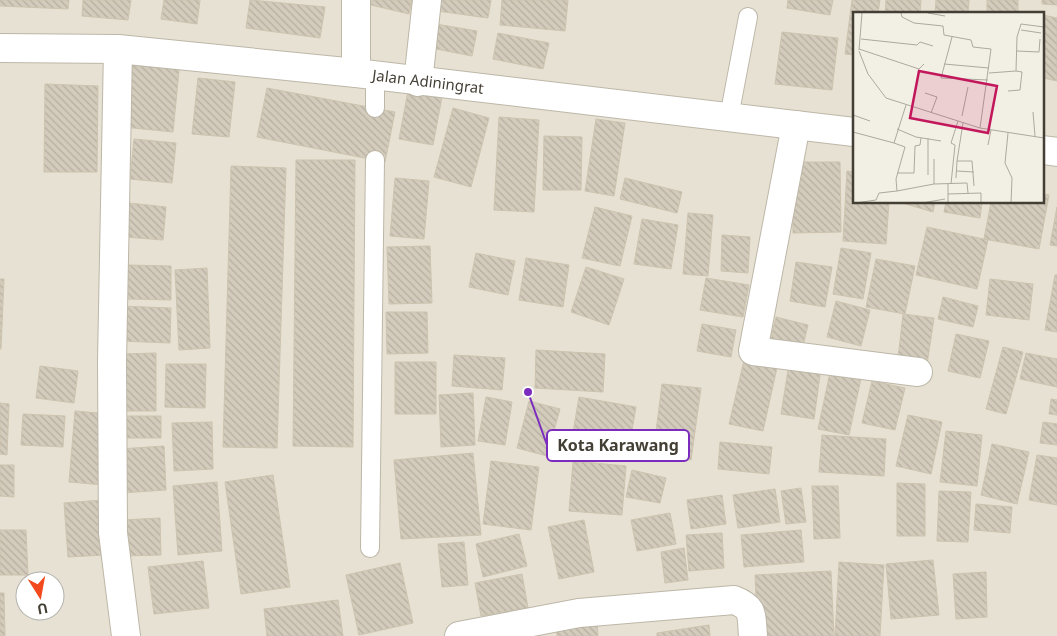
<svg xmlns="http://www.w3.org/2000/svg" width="1057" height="636" viewBox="0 0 1057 636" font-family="'Noto Sans',sans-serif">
<defs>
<pattern id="building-back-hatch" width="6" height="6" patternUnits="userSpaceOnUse" patternTransform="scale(1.25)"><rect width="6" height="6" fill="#d3cbbb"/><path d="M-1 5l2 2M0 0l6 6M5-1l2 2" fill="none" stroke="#b6afa1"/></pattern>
</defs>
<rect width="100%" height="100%" fill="#f2efe5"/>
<path fill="#e6e1d3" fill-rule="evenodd" d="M0,0H1057V636H0ZM854,14H1043V202H854ZM25,581H55V611H25Z"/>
<path fill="url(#building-back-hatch)" stroke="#cdc3af" d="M0,0H69L68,9L0,6Z
M83,0H131L128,20L82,16Z
M164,0H200L197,24L161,19Z
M250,0L325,7L320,38L246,28Z
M372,0H412L409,14L371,5Z
M431,0H491L488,18L430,10Z
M502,0H568L565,31L500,25Z
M788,0H833L830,15L787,8Z
M852,0H880L878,14H854V55L845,54Z
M886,0H921L920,14H885Z
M936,0H969L968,14H935Z
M987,0H1018V14H987Z
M1042,0H1057V5L1042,4Z
M1043,15L1057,18V81L1043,78Z
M430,23L477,31L472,56L426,47Z
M782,32L838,38L832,90L775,84Z
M498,33L549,43L543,69L493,59Z
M130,55L180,61L173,132L123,127Z
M198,78L235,82L229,137L192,134Z
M45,84L98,86L97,172H44Z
M267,88L395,112L385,162L257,137Z
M408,91L442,97L433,145L399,139Z
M453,108L489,118L471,187L434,177Z
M499,117L539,120L534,212L494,210Z
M596,119L625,123L614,196L585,191Z
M544,136L582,137L581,190H543Z
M134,139L176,143L172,183L130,179Z
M296,160H355L353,447L293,446Z
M792,162H840L841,232L793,233Z
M231,166L286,168L277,448L223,447Z
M847,171L854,172V202H889L886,244L843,241Z
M395,178L429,181L424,239L390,236Z
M625,178L682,192L677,213L620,199Z
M1043,194L1049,195L1039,249L984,239L991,202H1043Z
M899,202H935L933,212Z
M946,202H982L980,218L944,212Z
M129,203L166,207L163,240L125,237Z
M595,207L632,216L620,266L582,258Z
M1057,207V246L1050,245Z
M688,213L713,215L708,276L683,274Z
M642,219L678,225L671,269L634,264Z
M927,227L988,240L977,289L916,275Z
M722,235L750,237L748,273L721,271Z
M430,246L432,303L389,304L387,247Z
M841,248L871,253L863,299L833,294Z
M476,253L515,261L508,295L469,287Z
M526,258L569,265L563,307L519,300Z
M876,259L915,266L905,314L866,307Z
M796,262L832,267L825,307L790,301Z
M127,265L171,266V300L127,299Z
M586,267L624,279L609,325L571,312Z
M207,268L210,348L179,350L175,270Z
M1055,275H1057V332L1045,330Z
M706,278L749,285L743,317L700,310Z
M0,279H4L1,349H0Z
M990,279L1033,284L1029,320L986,315Z
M943,297L978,306L973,327L938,319Z
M836,301L870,310L861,346L827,337Z
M120,306L171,308L170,343L119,341Z
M386,312H427L428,353L387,354Z
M903,314L934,318L926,371L897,367Z
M776,317L808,325L802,350L770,342Z
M702,324L736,330L731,357L697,351Z
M956,334L989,341L980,378L948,371Z
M1003,347L1023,352L1006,414L986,409Z
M536,350L605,354L603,392L535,388Z
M156,353V411H123V354Z
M1026,353L1057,359V387L1020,379Z
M454,355L505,358L502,390L452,386Z
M745,356L778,363L763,431L729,424Z
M395,362H436V414H395Z
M832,363L863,369L849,435L818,429Z
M166,364H206L205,408L165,407Z
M789,364L821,368L814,419L781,414Z
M40,366L78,371L74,403L36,398Z
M872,381L905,388L895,430L862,423Z
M662,384L701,388L691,460L653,455Z
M473,393L475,445L441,447L439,395Z
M486,397L512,402L505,445L478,441Z
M579,397L636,407L629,448L572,438Z
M1051,399L1057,400V415L1049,414Z
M529,401L560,409L547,456L517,448Z
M0,403L9,404L7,455L0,454Z
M75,411L110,414L104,485L69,482Z
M23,414L65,416L63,447L21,445Z
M908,415L942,422L931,474L896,466Z
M121,416H161V438H121Z
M212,422L213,469L174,471L172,423Z
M1043,422L1057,424V445L1040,443Z
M946,431L982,435L977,486L940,482Z
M822,435L886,439L884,476L819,472Z
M720,442L772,447L769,474L718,469Z
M992,444L1029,452L1017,504L981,495Z
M164,446L166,490L121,493L119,449Z
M473,453L481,535L401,539L394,460Z
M1037,455L1057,458V505L1029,500Z
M491,461L539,467L531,530L483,524Z
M573,461L626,466L622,515L569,511Z
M0,465H14V497L0,496Z
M632,470L666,478L660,503L626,497Z
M273,475L290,587L241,594L225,482Z
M217,482L222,551L178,555L173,486Z
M897,483L925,484V536H897Z
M812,486H838L840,538L814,539Z
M801,488L806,522L786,524L781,491Z
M775,489L780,522L738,528L733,495Z
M939,491L971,492L968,542L937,541Z
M722,495L726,524L691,529L687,500Z
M102,500L105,555L68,557L64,503Z
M976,504L1012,507L1010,533L974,530Z
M670,513L676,544L637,551L631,520Z
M160,518L161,555L123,556L122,520Z
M584,520L594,572L559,579L548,527Z
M0,530H26L28,575H0Z
M801,530L804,562L744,567L741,535Z
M722,533L724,568L689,571L686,535Z
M519,534L527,566L483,577L476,544Z
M464,542L468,585L442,587L438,544Z
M684,548L688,580L665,583L661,552Z
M933,560L939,615L891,619L886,564Z
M203,561L209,608L154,614L148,567Z
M839,562L884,565L880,636H835Z
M400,563L413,623L359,635L346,575Z
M831,571L834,636H758L755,575Z
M986,572L987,617L956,619L953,574Z
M522,574L528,608L481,616L475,583Z
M0,593H4L5,636H0Z
M338,600L343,636H267L264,609Z
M597,622L598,636H557L556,627Z
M709,625L710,636H657V633Z"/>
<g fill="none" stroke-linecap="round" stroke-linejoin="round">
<g stroke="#bdb7a8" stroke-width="20">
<path id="service" d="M375,108V76
M729,117L748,17
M370,548L375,160"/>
</g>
<g stroke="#bdb7a8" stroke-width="30">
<path id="minor" d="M118,49L112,362L113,533L126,636
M356,73V0
M418,82L427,0
M796,125L753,351L918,372
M459,636L579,613L734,600C755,608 751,616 753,636"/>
</g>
<g stroke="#bdb7a8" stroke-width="30">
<path id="tertiary" d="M0,48L118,49L356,73L854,132
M1043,150L1057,152"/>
</g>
<use href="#service" stroke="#fff" stroke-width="18"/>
<use href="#minor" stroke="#fff" stroke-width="28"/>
<use href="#tertiary" stroke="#fff" stroke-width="28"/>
</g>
<g text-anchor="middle" stroke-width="4" stroke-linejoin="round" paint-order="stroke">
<g font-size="15" fill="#443f35" stroke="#fff">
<text transform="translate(428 82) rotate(7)" y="5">Jalan Adiningrat</text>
</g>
</g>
<g transform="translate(853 12)">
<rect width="191" height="191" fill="#f2efe5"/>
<path fill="none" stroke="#aca99f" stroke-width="1" d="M48,1L49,5L61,11L90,14L91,23L118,28L120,35L138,37L127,116M75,1L92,4M168,18L188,21M99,25L88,66L135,68M8,27L64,33L67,30L80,34M6,37L66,57L71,52M6,38L9,1M6,39L15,62L33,86L127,116L191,126M164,39L186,40L187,27M91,52L136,56M136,61L163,59L164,25L168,12L191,15M155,79L167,78L169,60L163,59M72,81L84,85L78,101M180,100L182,124M0,103L17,109M109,104L115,75M44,117L63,125L88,129M0,120L41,131M155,121L152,151L159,166L158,191M75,126V163M135,133L138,118M81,147V172M104,149L110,111M104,159L121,160M44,161H61L62,134L67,133L68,126M103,166L104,149H119L121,174M95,172V191M98,172L102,133L98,131L105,109M44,179L81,172L114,171L115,181M95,182L128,181V191M2,191L23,188L26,181L44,179L43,167L52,135L41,131L53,93M69,191L92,187"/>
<path fill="#c2185b" fill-opacity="0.15" stroke="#c2185b" stroke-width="2.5" d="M66,59L144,74L135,121L57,106Z"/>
<rect width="191" height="191" fill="none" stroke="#443f35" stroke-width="2.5"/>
</g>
<path fill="none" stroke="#7b2cbf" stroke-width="2" d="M528 392L547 445"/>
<circle fill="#7b2cbf" stroke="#fff" stroke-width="2" cx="528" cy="392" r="5"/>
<rect fill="#fff" stroke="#7b2cbf" stroke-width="2" x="547" y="430" width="142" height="31" rx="5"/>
<g font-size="16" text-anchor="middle" font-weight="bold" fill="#443f35">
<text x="618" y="451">Kota Karawang</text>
</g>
<g transform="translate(40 596) rotate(169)"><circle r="24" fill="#ffffff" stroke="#b4b2ae"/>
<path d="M0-4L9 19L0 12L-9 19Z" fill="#f2491d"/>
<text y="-8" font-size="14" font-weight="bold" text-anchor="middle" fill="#443f35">U</text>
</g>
</svg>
